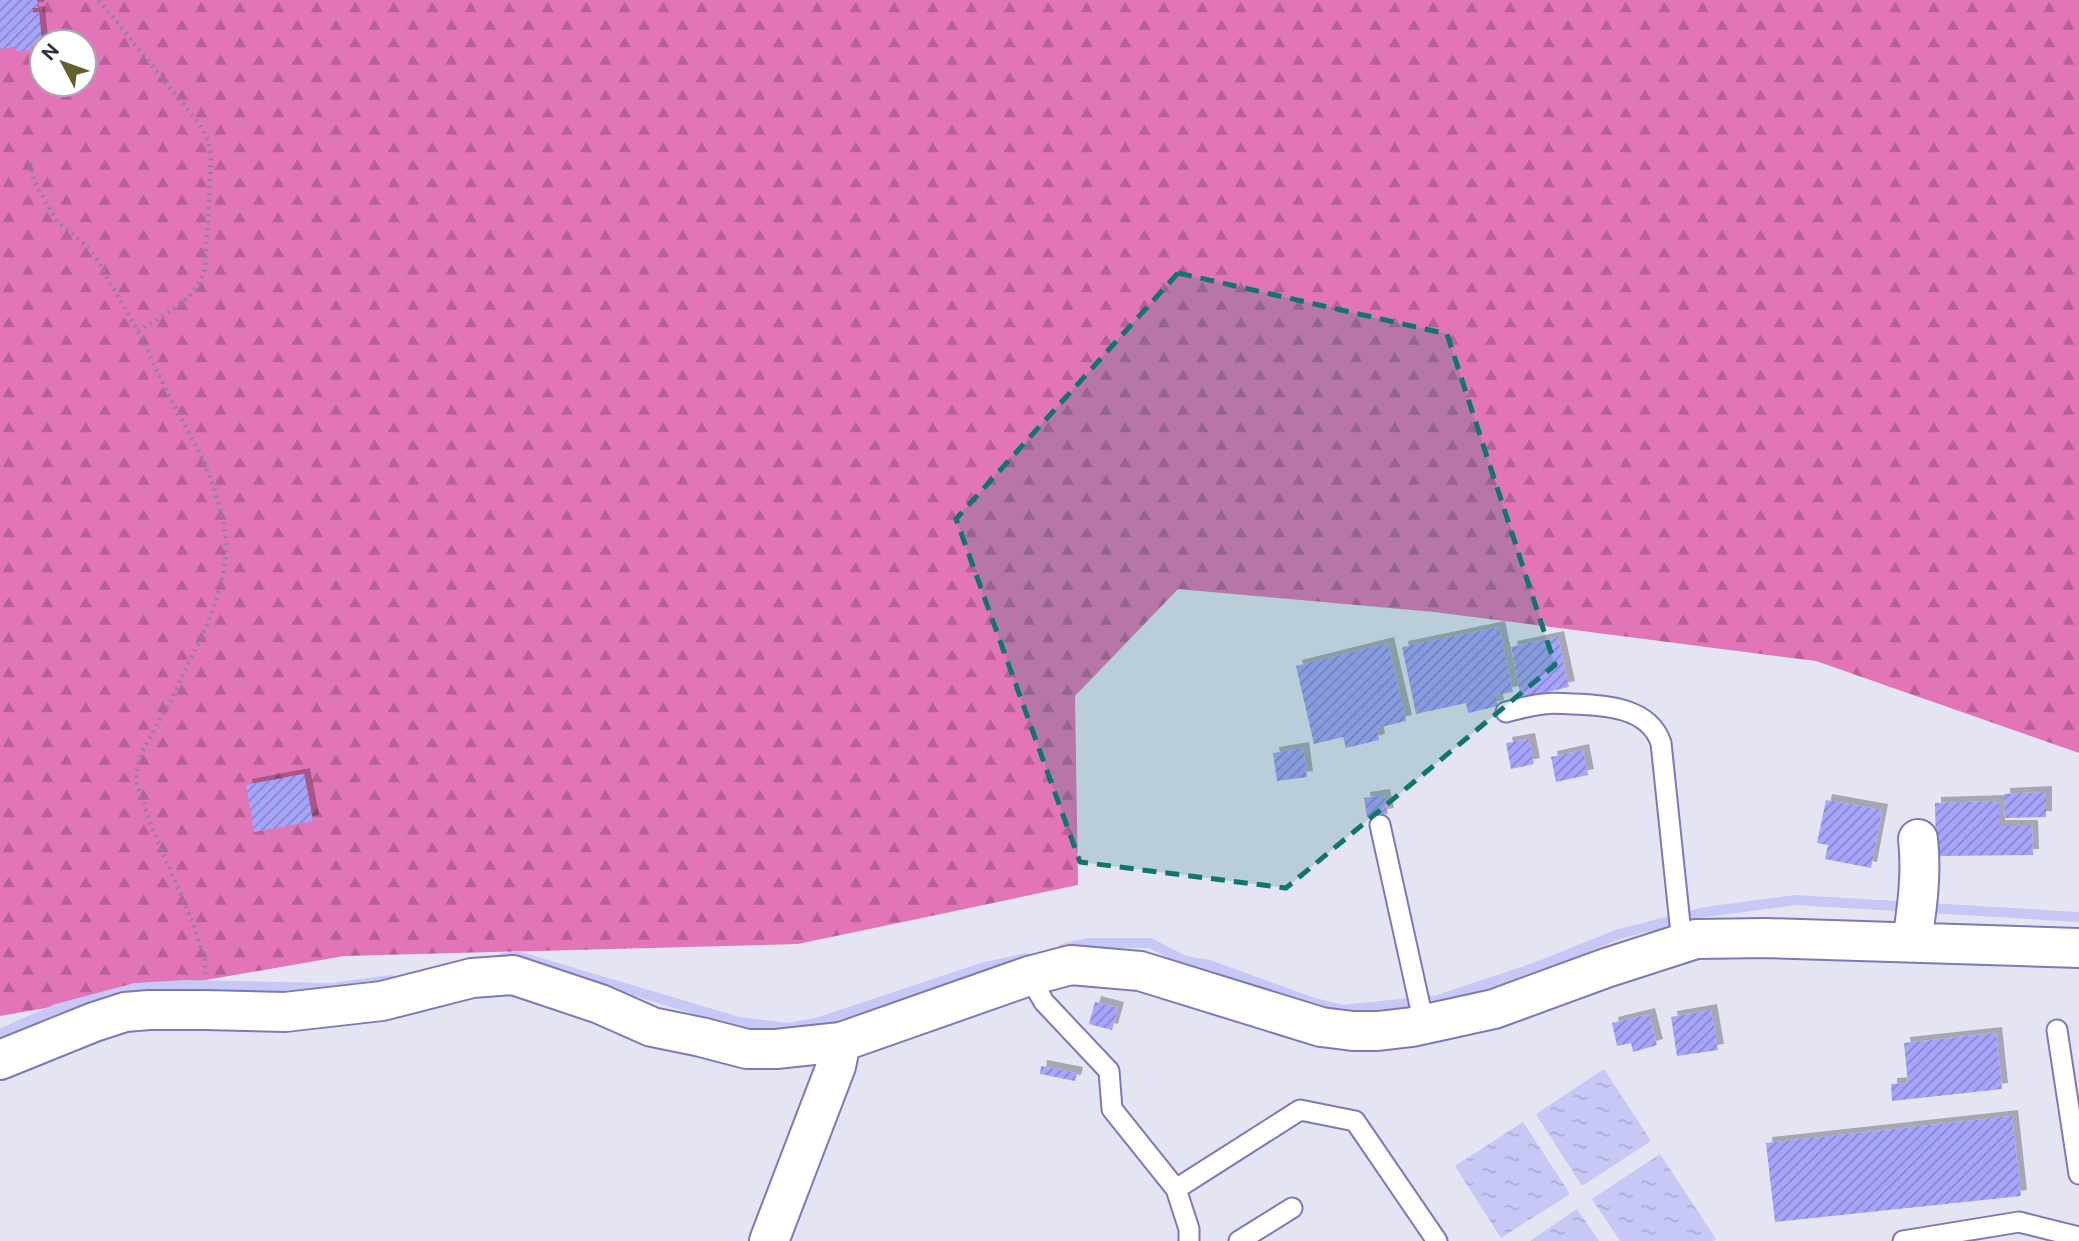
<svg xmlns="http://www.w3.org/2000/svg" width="2079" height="1241" viewBox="0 0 2079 1241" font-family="'Public Sans',sans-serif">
<defs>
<pattern id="forest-firs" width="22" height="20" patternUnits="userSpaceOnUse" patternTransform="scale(1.75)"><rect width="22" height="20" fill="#e275b8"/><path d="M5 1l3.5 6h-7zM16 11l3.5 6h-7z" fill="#b76097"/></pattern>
<pattern id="water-ripples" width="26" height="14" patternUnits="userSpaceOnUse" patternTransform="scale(1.75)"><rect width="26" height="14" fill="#c7c8f5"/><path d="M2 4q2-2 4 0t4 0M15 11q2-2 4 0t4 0" fill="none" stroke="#abacd3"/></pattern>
<pattern id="building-hatch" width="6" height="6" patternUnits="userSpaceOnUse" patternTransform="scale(1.75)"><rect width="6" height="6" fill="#a6a4fb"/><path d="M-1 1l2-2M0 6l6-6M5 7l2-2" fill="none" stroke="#8786cd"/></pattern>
<filter id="shadow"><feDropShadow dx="6" dy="-6" stdDeviation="0" flood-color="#0004"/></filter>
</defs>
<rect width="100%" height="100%" fill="#e4e4f3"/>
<path fill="url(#forest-firs)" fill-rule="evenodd" d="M0,0H2079V753L1816,661L1434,612L1178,589L1075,696L1078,885L798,944L344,956L0,1016ZM42,42H84V84H42Z"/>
<path fill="url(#water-ripples)" d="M1604,1069L1651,1141L1582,1186L1536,1114Z
M1523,1122L1570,1194L1501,1238L1455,1166Z
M1660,1154L1716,1239L1713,1241H1620L1592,1199Z
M1577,1209L1599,1241H1530Z"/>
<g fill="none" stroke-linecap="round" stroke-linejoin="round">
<path stroke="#c7c8f5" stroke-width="10" d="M1062,949L1086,943H1150L1185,961L1209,965L1311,1002L1343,1010L1438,1000L1537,967L1619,934L1705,912L1796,900L2079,917
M503,958L517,956L739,1022L787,1028L816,1023L982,968L1026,958
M0,1034L56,1009L135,988L186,985L332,988L391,980"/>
</g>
<path fill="url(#building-hatch)" filter="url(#shadow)" d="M0,0H37L38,8H32L33,13L39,12L42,45L31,46V50L16,51L15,47L0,49Z
M1499,627L1513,692L1496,695L1498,706L1468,713L1466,703L1416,714L1402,647Z
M1558,637L1569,687L1521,698L1511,647Z
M1388,643L1406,721L1377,728L1379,740L1346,748L1343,737L1314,744L1296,666Z
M1529,739L1534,764L1511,769L1506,743Z
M1303,748L1307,777L1277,781L1273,753Z
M1583,750L1588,775L1556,782L1551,757Z
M304,774L313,821L254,832L246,785Z
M2046,792V817L2005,818L2004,794Z
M1384,795L1388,814L1367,817L1364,798Z
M1826,800L1882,810L1871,868L1825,859L1828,845L1817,843Z
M1999,801V826H2032L2033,855L1936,856L1935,803Z
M1095,1002L1118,1008L1112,1030L1089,1024Z
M1711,1010L1718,1050L1677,1056L1671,1017Z
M1649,1014L1657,1045L1633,1052L1631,1043L1617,1046L1612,1023Z
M1996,1033L2002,1089L1892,1101L1891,1084L1908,1083L1904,1043Z
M1041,1066L1077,1073L1075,1081L1040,1074Z
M2012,1116L2021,1196L1775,1222L1766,1143Z"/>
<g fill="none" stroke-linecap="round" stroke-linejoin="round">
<g stroke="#7b79bd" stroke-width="23">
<path id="service" d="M1506,712C1519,709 1531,705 1544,704C1553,702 1563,704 1572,704C1604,705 1649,707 1661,743L1682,943
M1380,825L1424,1024
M1029,976L1044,1002L1109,1071L1112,1109L1176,1189L1189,1229V1241
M2057,1030L2079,1174
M1176,1189L1300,1110L1355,1121L1437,1241
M1239,1241L1292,1208
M1903,1241L2019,1222L2079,1237"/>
</g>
<g stroke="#7b79bd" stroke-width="42">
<path id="minor" d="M1912,942C1917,908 1922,874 1918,839
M0,1060L94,1022L125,1012L149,1010H205L285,1012L382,1001L472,978L513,975L600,1004L652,1027L701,1037L747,1049H776L841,1042L1029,976L1071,965L1140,971L1321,1027L1353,1031H1378L1412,1027L1494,1009L1606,968L1696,939L1766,938L2079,948
M769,1241L836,1066L841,1042"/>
</g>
<path stroke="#86869b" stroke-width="4.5" stroke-dasharray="2 5" stroke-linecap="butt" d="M99,0L200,125L208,140L211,160L205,270C194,302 165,314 138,331
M30,163L34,181L56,220L86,246L97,260L138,331L170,398L203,459L213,485L222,515L227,546L222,582L207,625L170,702L142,752L137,768L136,782L152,828L193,923L205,960V974"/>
<use href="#service" stroke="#fff" stroke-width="19"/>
<use href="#minor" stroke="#fff" stroke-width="38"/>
</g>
<path fill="#0f766e" fill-opacity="0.2" stroke="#0f766e" stroke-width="5" stroke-dasharray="14 9" stroke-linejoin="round" d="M1178,273L1447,334L1555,665L1286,888L1080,862L956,519Z"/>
<g transform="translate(63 63) rotate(311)"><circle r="33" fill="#ffffff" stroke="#aaaab5" stroke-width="2"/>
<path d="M0-5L12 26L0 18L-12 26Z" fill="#645f2c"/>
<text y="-10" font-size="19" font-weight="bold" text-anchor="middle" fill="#2b2b47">N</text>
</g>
</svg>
